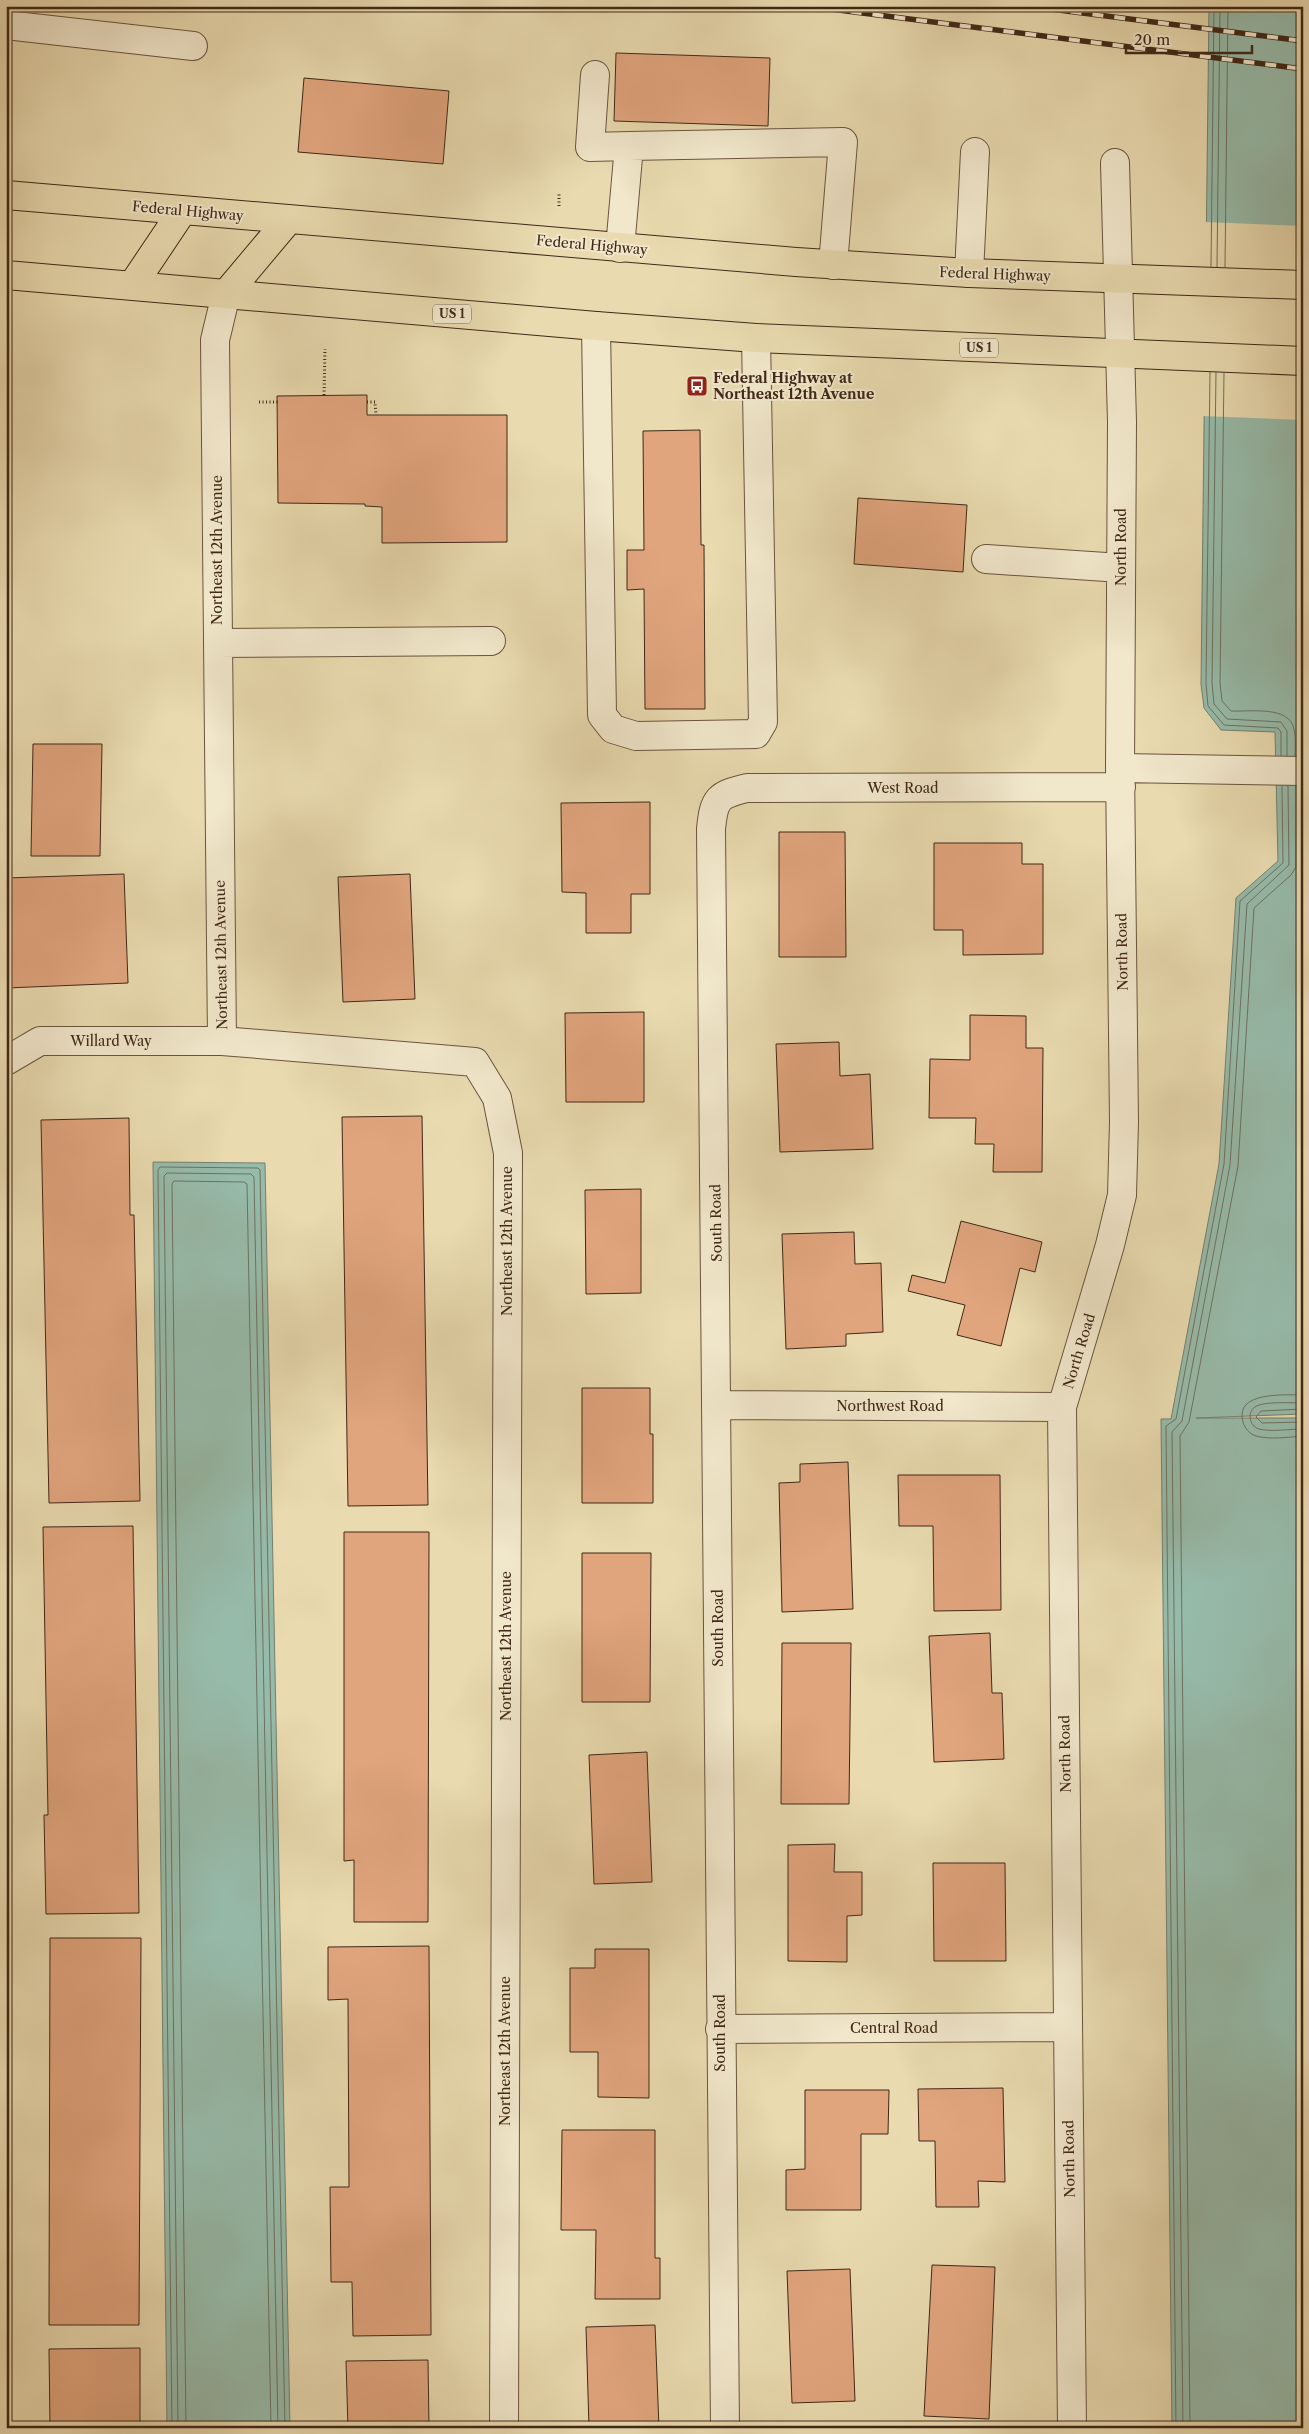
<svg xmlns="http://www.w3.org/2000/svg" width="1309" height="2434" viewBox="0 0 1309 2434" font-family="'Libre Caslon Text',serif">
<rect width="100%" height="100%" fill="#e9daaf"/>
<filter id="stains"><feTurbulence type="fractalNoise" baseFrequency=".004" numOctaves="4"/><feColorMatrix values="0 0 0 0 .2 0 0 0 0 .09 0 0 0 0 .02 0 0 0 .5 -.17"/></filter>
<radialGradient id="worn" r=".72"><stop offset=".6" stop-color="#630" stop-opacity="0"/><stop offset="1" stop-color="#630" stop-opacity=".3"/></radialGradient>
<path fill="#97bbaa" stroke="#748070" d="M1209,6H1303V1414L1196,1418H1303V2428H1172L1161,1419H1171L1219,1164L1236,898L1278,861L1275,732L1221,730L1204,708L1201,684Z
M153,1162L265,1163L290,2428H167Z"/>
<path fill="#e9daaf" d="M1204,222L1303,226V420L1202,416Z"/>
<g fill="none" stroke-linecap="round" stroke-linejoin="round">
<path stroke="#6c7261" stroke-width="1" d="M1211,267L1214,6
M1217,267L1220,6
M1225,267L1228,6
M1210,372L1206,683L1208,706L1224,725L1278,728L1281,732V756
M1216,372L1212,683L1214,704L1227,719L1281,722L1287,731V756
M1224,373L1220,683L1222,701L1231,711C1249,712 1289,705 1294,729C1296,737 1295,747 1295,756
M1303,1395C1285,1395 1234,1391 1243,1422C1245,1429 1250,1434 1256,1436C1270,1440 1289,1437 1303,1436
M1303,1403C1293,1403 1263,1401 1255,1407C1247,1412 1249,1426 1259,1429C1271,1432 1290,1429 1303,1429
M1303,1409L1261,1411L1256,1417L1262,1423L1303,1422
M172,2428L158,1170L160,1167L258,1168L260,1170L285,2428
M178,2428L164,1176L167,1173L251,1174L254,1177L278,2428
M186,2428L172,1184L174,1181L244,1182L247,1184L271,2428
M1176,2428L1166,1426L1176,1419L1224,1164L1240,901L1283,863L1282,786
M1183,2428L1172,1432L1182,1421L1230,1165L1247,904L1289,865L1288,786
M1190,2428L1180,1436L1189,1422L1238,1166L1254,908L1291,875L1296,867V786"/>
</g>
<path fill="#e1a57e" stroke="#402818" d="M616,53L770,58L768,126L614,121Z
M304,78L449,91L443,164L298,152Z
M367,395V415H507V542L382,543V507L365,506V504L278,503L277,396Z
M700,430L701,545H704L705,709H645L644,589L627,590V550H644L643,431Z
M858,498L967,505L963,572L854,564Z
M33,744H102L100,856H31Z
M650,802V894H631V933H586V893L562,892L561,803Z
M779,832H845L846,957H779Z
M934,843H1022V864H1043V954L963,955V930H934Z
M124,874L128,983L6,988V878Z
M410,874L415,999L343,1002L338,877Z
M644,1012V1102H566L565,1013Z
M970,1015L1026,1016V1048H1043L1042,1172H993L994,1144H975L976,1118H929L930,1059L970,1060Z
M839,1042L840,1076L870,1074L873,1149L780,1152L776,1044Z
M422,1116L428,1505L348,1506L342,1117Z
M129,1118L130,1215H134L140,1501L49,1503L41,1120Z
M641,1189V1293L586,1294L585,1190Z
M961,1221L1042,1242L1035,1272L1020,1268L1001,1346L957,1335L965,1305L908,1291L912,1275L945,1283Z
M854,1232L855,1264L881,1263L883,1332L846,1334V1346L786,1349L782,1234Z
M582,1388H650V1434H653V1503H582Z
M848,1462L853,1609L782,1612L779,1483L800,1482V1464Z
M898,1475H1000L1001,1610L934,1611L933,1526H899Z
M133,1526L139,1913L46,1914L44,1815H48L43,1527Z
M344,1532H429L428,1922H354V1860L344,1861Z
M582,1553H651L650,1702H582Z
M990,1633L992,1693H1002L1004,1759L934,1762L929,1636Z
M782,1643H851L849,1804H781Z
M647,1752L652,1882L594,1884L589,1755Z
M835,1844L834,1872H862V1915L847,1916V1962L788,1961V1845Z
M933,1863H1005L1006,1961H934Z
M50,1938H141L139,2325H49Z
M429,1946L431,2335L353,2336L352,2282H331L330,2187H349L348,1999L328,2000V1947Z
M595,1949H649V2098L598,2097V2052H570V1968H595Z
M1003,2088L1005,2182L978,2181L979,2207H936L935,2141H919L918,2089Z
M805,2090H889L888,2134H861V2210H786V2170L805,2169Z
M562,2130H655V2258H660V2299H595L596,2230H561Z
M932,2265L995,2267L989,2419L924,2416Z
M850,2269L855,2401L792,2403L787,2271Z
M655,2325L659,2428H589L586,2327Z
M140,2348V2428H50L49,2349Z
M428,2360L429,2428H348L346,2361Z"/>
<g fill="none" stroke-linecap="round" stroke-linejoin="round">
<g stroke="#6a543e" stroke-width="30">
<path id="minor" d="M6,25L193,46
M595,75L590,147L629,146
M620,248L629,146L843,142L833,265
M969,273L975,152
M596,326L602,715L613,729L636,736L756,734L763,722L756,338
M986,559L1121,568
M218,643L491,641
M1120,768L1303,771
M222,1041L215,340L226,294
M6,1061L40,1041H222L475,1062L497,1098L508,1153L504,2428
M717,1405L1062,1407
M720,2029L1068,2027
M725,2428L711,829C714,798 718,795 747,788L1121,787
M1072,2428L1062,1407L1110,1245L1122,1195L1124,1122L1120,768L1122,422L1115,163"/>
</g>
<g stroke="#402818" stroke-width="30">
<path id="major" d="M6,195L796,262L969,273L1303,285
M6,275L596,326L756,338L1303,361
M132,286L183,210
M226,294L289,219"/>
</g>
<path stroke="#402818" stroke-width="3" stroke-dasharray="1 2.5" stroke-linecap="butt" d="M559,206V194
M324,395L325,349
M259,402H278
M367,402H375L376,415"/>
<use href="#minor" stroke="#f1e7cb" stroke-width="28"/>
<use href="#major" stroke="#e9daaf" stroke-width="28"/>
<g stroke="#402818" stroke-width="5.5">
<path id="rail" d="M807,6L1303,69
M1027,6L1303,41"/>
</g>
<use href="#rail" stroke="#f1e7cb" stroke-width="4" stroke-dasharray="11" stroke-linecap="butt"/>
</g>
<defs>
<g id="bus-square" transform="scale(1.125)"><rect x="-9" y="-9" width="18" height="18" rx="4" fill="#8f2418" stroke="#f1e7cb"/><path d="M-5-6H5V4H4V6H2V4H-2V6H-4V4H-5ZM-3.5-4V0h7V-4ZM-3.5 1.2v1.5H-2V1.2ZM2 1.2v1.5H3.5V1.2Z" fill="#fff"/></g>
</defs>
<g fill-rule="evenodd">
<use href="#bus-square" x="697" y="386"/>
</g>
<g text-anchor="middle" stroke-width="4" stroke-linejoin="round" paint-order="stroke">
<g fill="#f1e7cb" stroke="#75614e" stroke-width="1">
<rect x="433" y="304.5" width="38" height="19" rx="4"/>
<rect x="960" y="338.5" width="38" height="19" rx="4"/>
</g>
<g font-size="12" font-weight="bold" fill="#402818">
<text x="452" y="318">US 1</text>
<text x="979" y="352">US 1</text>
</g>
<g font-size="14" fill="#402818" stroke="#f1e7cb">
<text transform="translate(188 211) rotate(5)" y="5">Federal Highway</text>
<text transform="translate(592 245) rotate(5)" y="5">Federal Highway</text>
<text transform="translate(995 274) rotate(2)" y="5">Federal Highway</text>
<text transform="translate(1121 547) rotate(-90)" y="5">North Road</text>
<text transform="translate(217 550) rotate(-90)" y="5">Northeast 12th Avenue</text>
<text x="903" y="793">West Road</text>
<text transform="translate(1122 952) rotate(-91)" y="5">North Road</text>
<text transform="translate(221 955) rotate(-91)" y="5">Northeast 12th Avenue</text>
<text x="111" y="1046">Willard Way</text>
<text transform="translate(716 1223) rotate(-91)" y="5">South Road</text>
<text transform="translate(507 1241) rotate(-90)" y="5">Northeast 12th Avenue</text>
<text transform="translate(1079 1351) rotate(-73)" y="5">North Road</text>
<text x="890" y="1411">Northwest Road</text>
<text transform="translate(718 1628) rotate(-90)" y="5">South Road</text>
<text transform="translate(506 1646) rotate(-90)" y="5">Northeast 12th Avenue</text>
<text transform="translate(1065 1754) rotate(-91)" y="5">North Road</text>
<text x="894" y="2033">Central Road</text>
<text transform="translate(720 2033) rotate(-90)" y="5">South Road</text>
<text transform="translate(505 2051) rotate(-90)" y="5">Northeast 12th Avenue</text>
<text transform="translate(1069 2159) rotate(-91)" y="5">North Road</text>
</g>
<g font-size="14" font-weight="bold" fill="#402818" stroke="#f1e7cb" text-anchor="start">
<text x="713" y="383">Federal Highway at<tspan x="713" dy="16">Northeast 12th Avenue</tspan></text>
</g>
</g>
<rect width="1309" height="2434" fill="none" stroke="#e9daaf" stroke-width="25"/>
<rect x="8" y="8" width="1294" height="2419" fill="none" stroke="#402818" stroke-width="2.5"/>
<rect x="12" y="12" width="1284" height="2409" fill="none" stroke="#402818"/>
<path d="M1126 45v8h126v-8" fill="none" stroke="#402818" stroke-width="2.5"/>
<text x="1134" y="45" font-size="15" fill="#402818" stroke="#f1e7cb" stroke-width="4" paint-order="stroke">20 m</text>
<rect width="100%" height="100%" filter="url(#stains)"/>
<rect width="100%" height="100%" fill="url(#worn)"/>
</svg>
